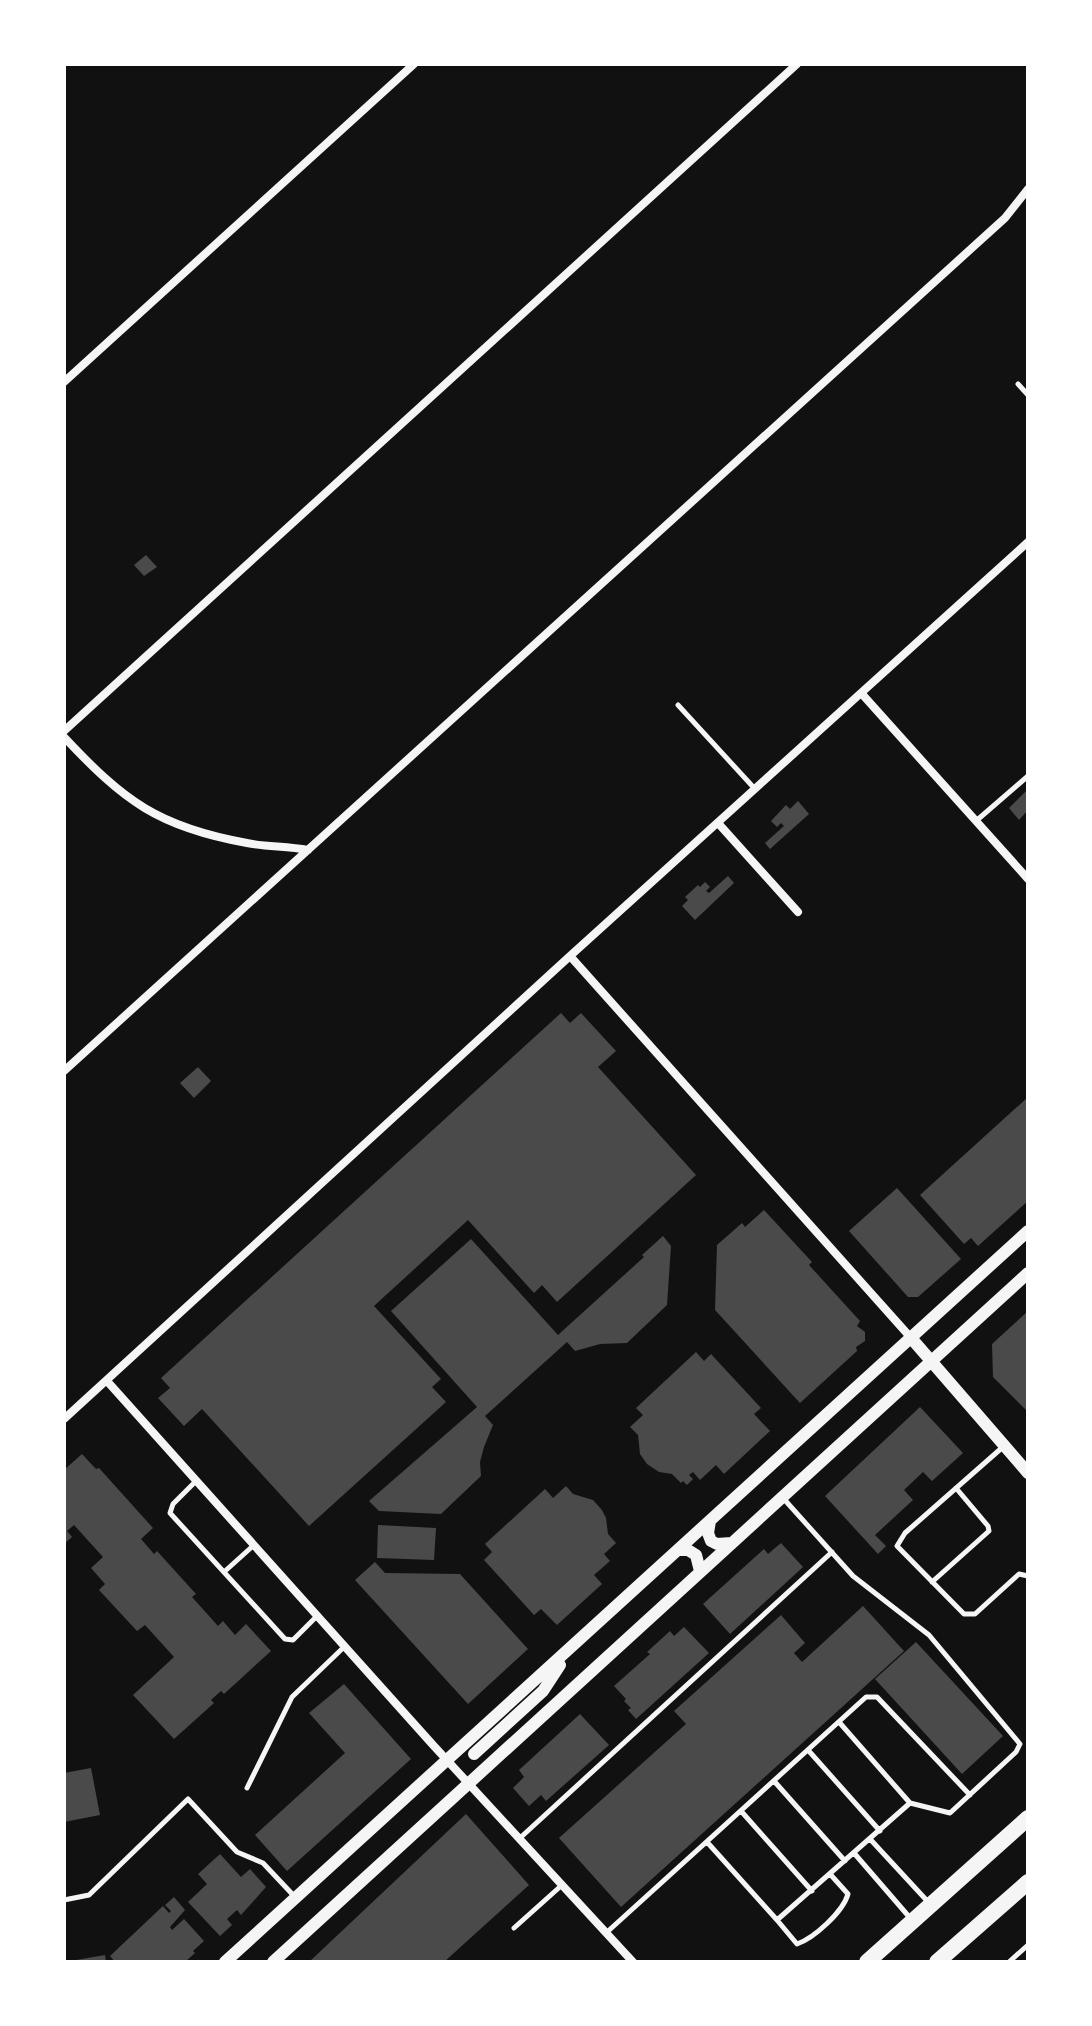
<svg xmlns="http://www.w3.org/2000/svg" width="1092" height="2026" viewBox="0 0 1092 2026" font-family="Inter,sans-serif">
<rect width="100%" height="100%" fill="#111"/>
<path fill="#4a4a4a" d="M146,555L157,567L144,576L134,565Z
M1028,789V810L1019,820L1009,808Z
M798,801L809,814L770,849L765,843L784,826L781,823L777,827L771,821L786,805L790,809Z
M728,876L734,883L695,920L682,906L688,900L685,897L698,885L700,887L705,882L710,887L706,891L709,893Z
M561,1013L570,1023L581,1013L616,1051L598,1067L696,1175L557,1302L542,1285L534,1293L468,1220L374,1306L441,1379L432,1387L446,1402L309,1526L202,1409L184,1426L158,1398L170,1388L161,1378Z
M198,1067L211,1081L194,1098L180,1083Z
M1028,1097V1201L978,1246L971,1238L964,1244L920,1195Z
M897,1188L961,1259L918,1297H908L849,1231Z
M764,1210L812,1262L809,1265L860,1321L857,1326L865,1332V1341L856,1347L857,1351L800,1403L715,1310L717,1245L742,1223L745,1227Z
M663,1236L671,1246L667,1305L627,1343L600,1344L575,1351L567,1342L485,1416L493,1425L484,1447L480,1462L481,1476L441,1514L379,1511L369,1501L477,1407L391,1311L471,1239L558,1335L644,1257L642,1255Z
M1028,1311V1412L993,1377L992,1344Z
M696,1352L704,1361L711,1354L761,1408L754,1414L770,1431L724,1474L716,1465L700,1480L693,1472L689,1475L693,1479L687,1485L683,1481L681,1483L672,1474L659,1472L647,1464L640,1454L638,1435L630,1427L643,1415L636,1408Z
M920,1407L963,1453L932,1481L923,1472L904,1490L913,1500L875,1535L886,1546L878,1554L825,1496Z
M82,1454L96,1469L99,1468L153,1528L141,1539L154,1554L157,1551L196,1594L192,1597L218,1626L223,1621L235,1635L246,1624L271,1651L224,1694L221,1691L211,1700L214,1703L174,1739L133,1695L174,1657L145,1625L137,1631L99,1590L105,1584L91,1568L103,1557L74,1525L67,1531L72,1537L64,1544V1470Z
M566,1486L573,1494L593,1500L602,1510L606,1518L608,1534L616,1543L604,1554L610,1561L594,1575L602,1584L557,1625L541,1609L534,1615L484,1560L492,1552L485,1544L545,1489L553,1498Z
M378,1525L436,1528L434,1560L377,1558Z
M781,1543L803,1567L730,1634L703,1604L764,1549L768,1554Z
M375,1562L385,1573L460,1574L528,1649L468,1704L355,1580Z
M863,1606L904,1651L621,1907L559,1838L686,1724L674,1711L781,1615L805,1643L794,1653L802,1662Z
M684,1627L709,1653L636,1719L628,1710L631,1708L624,1701L626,1699L614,1686L650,1654L647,1652L670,1631L674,1636Z
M916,1642L1003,1736L962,1774L875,1679Z
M344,1684L411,1759L287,1871L255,1835L345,1753L309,1713Z
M580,1714L609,1745L546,1801L541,1795L529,1806L513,1788L524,1777L519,1770Z
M91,1768L100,1815L64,1822V1773Z
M466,1814L529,1885L444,1962H309Z
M220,1854L241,1877L250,1869L266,1887L241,1915L237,1910L227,1919L232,1925L220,1936L188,1902L207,1884L198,1874Z
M174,1897L185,1910L170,1927L172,1930L184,1919L204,1941L193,1951L195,1953L185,1962H115L110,1956L163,1906L169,1913L171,1911L165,1905Z
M105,1955L106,1962H76V1960Z"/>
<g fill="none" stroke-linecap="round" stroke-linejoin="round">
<path stroke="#f5f5f5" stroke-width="5" d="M1018,384L1028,395
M678,705L755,789
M976,821L1028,776
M1004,1446L905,1533L897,1546L964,1614H975L1019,1574L1028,1576
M196,1481L173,1504L170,1513L285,1639L293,1640L317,1616
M783,1498L853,1576L929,1635L1020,1744L1016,1752L950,1813L910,1803L839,1722
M224,1572L254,1545
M932,1582L989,1531L988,1526L956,1488
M808,1750L880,1831
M774,1781L845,1861
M247,1788L292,1697L344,1647
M741,1811L812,1891
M520,1838L832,1552
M870,1839L930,1904
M707,1842L777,1920
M854,1853L911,1919
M830,1874L848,1894C843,1912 814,1938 797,1944L777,1920L910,1803
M64,1900L89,1895L188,1799L237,1852L263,1863L295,1897
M514,1928L562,1885
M606,1933L866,1697H877L970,1795
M1009,1962L1028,1945"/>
<path stroke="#f5f5f5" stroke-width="8" d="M64,382L414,64
M862,694L1028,879
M64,731L797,64
M64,737C124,801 158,827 247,843C267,847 287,846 308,850
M718,823L798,912
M570,956L912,1339
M64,1071L1005,218L1028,189
M107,1381L433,1745L633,1962
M64,1419L570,956L1028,542"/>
<path stroke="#f5f5f5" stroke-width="12" d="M912,1339L1028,1473
M710,1521L708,1533L711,1541L717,1544L731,1543
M678,1550H688L696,1555L700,1571
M474,1754L543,1691L560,1665
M225,1962L1028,1231
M273,1962L1028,1273"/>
<path stroke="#f5f5f5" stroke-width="16" d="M867,1962L1028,1818
M937,1962L1028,1882"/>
</g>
<rect width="1092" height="2026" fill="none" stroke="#ffffff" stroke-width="132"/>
</svg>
